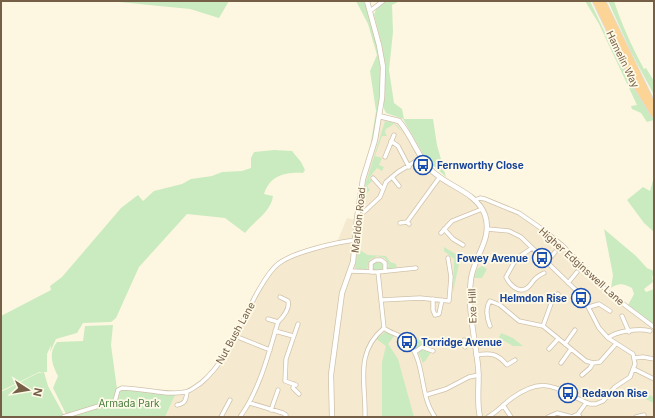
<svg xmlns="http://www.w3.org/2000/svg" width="655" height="418" viewBox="0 0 655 418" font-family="Inter,sans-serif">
<rect width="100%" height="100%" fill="#fdf7e1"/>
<path fill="#f5eacf" d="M379,116L399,121L431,170L481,203L480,199L520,214L560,245L609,294L654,329V417H165L176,393L195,388L219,363L273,269L287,259L337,242L347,218L356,220L359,200Z"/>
<path fill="#caebc0" d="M109,1H229L219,18L190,9Z
M356,1H364C370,18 377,34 379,52C383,76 380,126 370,148L376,111L370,71L377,55L368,24Z
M386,1H400L392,5L393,32L389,70L394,103L402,109L404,119H433L437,145L446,177L426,159L403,119L386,113L384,109V68L382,45L374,15L376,9Z
M585,1H590L617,58L654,120L647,122L641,113L632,109L631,106L637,105L599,24Z
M608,1H614C622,25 632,47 644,69L646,68L654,81V95L631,52Z
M385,121C393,122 397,124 402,132L394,124L386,129L385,132L387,136H382L375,156L382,158L379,165L384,167L382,171L377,168L369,178L372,181L367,186L370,190L366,194L367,197L362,201L366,182Z
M274,150L292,151L301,162L305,170L303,173C286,172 270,175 264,194L273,196C271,212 255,220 245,233L225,218L187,214L139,267L116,318L111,322L83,323L77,333L56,339L50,352L51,345L47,354V372H39L1,391V316L51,290L50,286L62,277L121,208L138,195L143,201L154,191L182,184L191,179L212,176L222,172L242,171L251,168V158L254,152Z
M654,177V232L644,223L627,200L643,187L650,191Z
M604,229L636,256L647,268L654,271V277L652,276L653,282L644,289L646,292L654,289V325L628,305L634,294L632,288C624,284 619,282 611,288L613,275Z
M444,247L454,253L460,258L453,293L454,259L444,251Z
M358,249L368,255L386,256L390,262L396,264L397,269H387V267L389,266L385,258L377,256L369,260L367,271H358L355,267Z
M373,261H383L385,271L371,272Z
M482,266L487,269L482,278H474L477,269Z
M113,325L111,345L117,389L113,400L66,414L53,388L58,376C52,365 48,353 57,342L83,341L85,326Z
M385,332L395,335L388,344L398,359L414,417H382V362L386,346L376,339Z
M501,333L513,338L523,346H513L499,338Z
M408,338L423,340V345L416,348Z
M425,348L431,352L426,360L423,363L418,352Z
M44,372L48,386L64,415L60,417H1V392L38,373Z
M122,388L176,393L165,417H63L115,401L118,390Z
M640,391L654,397V403L637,395Z"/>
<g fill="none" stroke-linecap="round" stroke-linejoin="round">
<g stroke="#d0c2ab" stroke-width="5">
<path id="minor" d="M370,11L383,1
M391,141L398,146L409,167
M385,157L394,135
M392,177L399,186
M373,178L382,188
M475,200L480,198L485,199L519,213L542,229L562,245L610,294L654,327
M364,212L380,197L386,182L398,172L421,158
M400,223L407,222
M409,224L407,222L439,178
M444,229L453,239L463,245
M487,229L509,231L521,237L583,297L599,328L608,338L633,354L635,364L630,377L615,387L603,401L596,404H590C557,391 547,373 512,398C504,404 497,412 488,417
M441,233L452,221L482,209
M532,248L516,259L506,277C509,284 518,294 527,288C533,284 532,278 544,273
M547,262L555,252
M350,271L378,272L416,268
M371,272V263L376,260H381L385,263V271
M378,272L384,328C391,334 401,334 408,342C426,363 419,395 435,417
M568,283L577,272
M433,299V310L435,315L439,314L442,300
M381,300L420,298L449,301L451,277L448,258
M589,307L599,304L610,311
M622,316L629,332
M268,319L278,322
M490,326C487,319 485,308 490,301L500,305L519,321L543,326L586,361L593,363L600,362L615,345
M543,326L552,301L558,294
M275,331L293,336
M235,336L270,350
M608,338C616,331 639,328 650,331
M464,340L465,347
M465,343L474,341
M565,344L575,330
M549,349L558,339
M415,352L422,347L433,351
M476,355C491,353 497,353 507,365L515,360
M634,358L643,357L654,359
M561,363L571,349
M634,369L654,379
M582,375L590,368L593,363
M294,384L293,388L299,394
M296,385L285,381L286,359L298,324
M426,395L446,389L469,377L479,375
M250,403L283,413L286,415L285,417
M177,405C185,404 186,400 187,392
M503,405L511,417
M271,410L278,390
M63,417L115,401L118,390L122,388C143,388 165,396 185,392C191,391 196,386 201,383C228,360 240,324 257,293C263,283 269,271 278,264C293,252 337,242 356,240
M221,417L230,400
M240,417C260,389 268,355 278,322C283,317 290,308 288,301L280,297
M365,417C366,383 354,353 384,328
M548,417L557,413L572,417L578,414
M580,417L578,414L586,403
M636,417L644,415"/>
</g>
<g stroke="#d0c2ab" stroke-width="6">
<path id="tertiary" d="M379,116L399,121C412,136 417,155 430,169C447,187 476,191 485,215C493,239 474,256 471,279C467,307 475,338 478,366C480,383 476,400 480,417
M332,417L331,375L342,293L353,262L357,218L363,179L375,140L382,98L383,67L379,45L367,1"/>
</g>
<g stroke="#e1dcd7" stroke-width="8">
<path id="trunk" d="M596,1L635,83L654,114
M602,1L653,106"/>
</g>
<use href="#minor" stroke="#fff" stroke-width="3.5"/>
<use href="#tertiary" stroke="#fff" stroke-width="4.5"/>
<use href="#trunk" stroke="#fcd496" stroke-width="6"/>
</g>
<defs>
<g id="bus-ring" transform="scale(1)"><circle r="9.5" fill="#fffae8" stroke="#1a4fb4" stroke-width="1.5"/><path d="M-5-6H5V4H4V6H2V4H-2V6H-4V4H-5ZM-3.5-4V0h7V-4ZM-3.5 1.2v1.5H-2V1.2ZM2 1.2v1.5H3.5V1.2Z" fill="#1a4fb4"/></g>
</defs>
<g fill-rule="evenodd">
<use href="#bus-ring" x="423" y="165"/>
<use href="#bus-ring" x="542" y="258"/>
<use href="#bus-ring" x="581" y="298"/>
<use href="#bus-ring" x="407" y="342"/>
<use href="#bus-ring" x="568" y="393"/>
</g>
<g text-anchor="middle" stroke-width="3.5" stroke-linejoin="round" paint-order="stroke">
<g font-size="10" fill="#755f47" stroke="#fffae8">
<text transform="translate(623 59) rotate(64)" y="4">Hamelin Way</text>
<text transform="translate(358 220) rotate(-84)" y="4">Marldon Road</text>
<text transform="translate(582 266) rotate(42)" y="4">Higher Edginswell Lane</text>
<text transform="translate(472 306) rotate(-92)" y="4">Exe Hill</text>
<text transform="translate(235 333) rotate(-61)" y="4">Nut Bush Lane</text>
</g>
<g font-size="10" font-weight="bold" fill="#164399" stroke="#fffae8" text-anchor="start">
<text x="437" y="169">Fernworthy Close</text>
<text x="528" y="262" text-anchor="end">Fowey Avenue</text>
<text x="567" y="302" text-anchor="end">Helmdon Rise</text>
<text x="421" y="346">Torridge Avenue</text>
<text x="582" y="397">Redavon Rise</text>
</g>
<g font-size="10" fill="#477b3f" stroke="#fffae8">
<text x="129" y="407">Armada Park</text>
</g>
</g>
<rect width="655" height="418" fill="none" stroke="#755f47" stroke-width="4"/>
<g transform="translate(28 390) rotate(102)" stroke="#fffae8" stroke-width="3" paint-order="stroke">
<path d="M0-3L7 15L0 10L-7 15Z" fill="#755f47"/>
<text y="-6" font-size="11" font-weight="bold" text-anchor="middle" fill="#755f47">N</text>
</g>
</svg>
